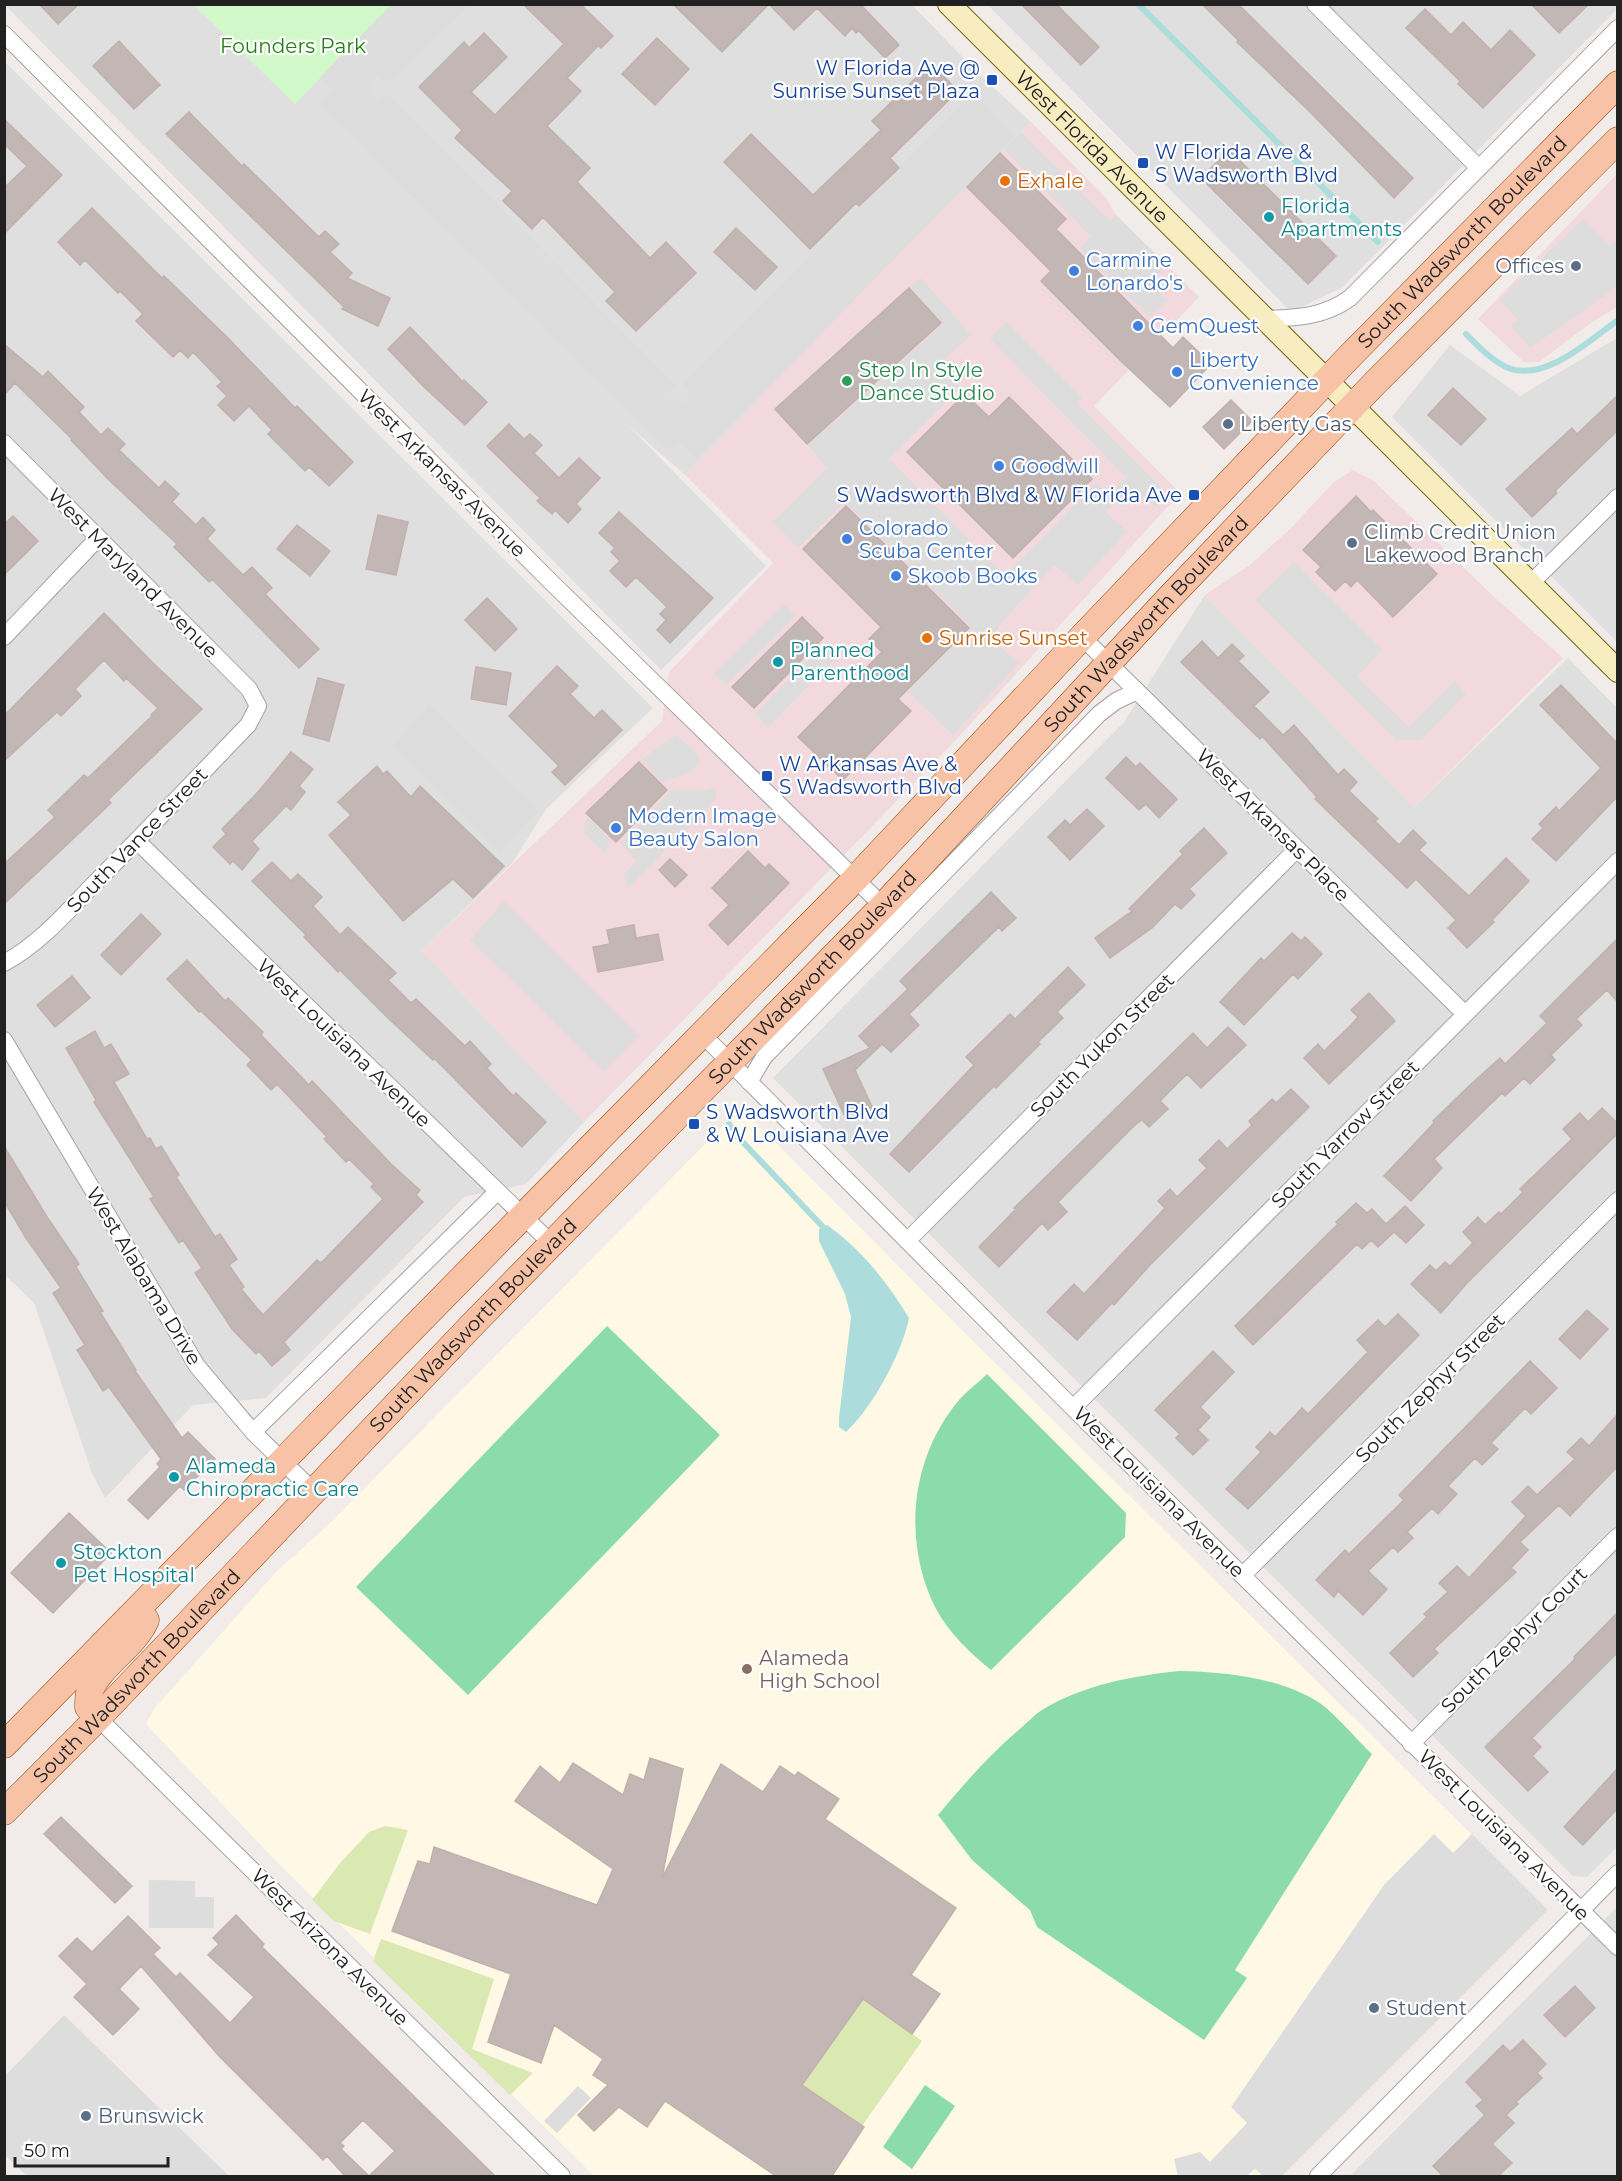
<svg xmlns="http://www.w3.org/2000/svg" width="1622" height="2181" viewBox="0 0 1622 2181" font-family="Montserrat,sans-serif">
<rect width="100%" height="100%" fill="#f1ece9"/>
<path fill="#dfdfdf" d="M1617,4L1618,8L1343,287L1291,312L988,5Z
M5,5H194L295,104L388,5H912L981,76L1031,122L685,475L628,425L766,566L661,670Z
M4,61L653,708L546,809L513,862L422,951L584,1122L526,1184L464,1197L266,1398L193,1405L105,1498L92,1473L34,1303L5,1275Z
M1617,338V642L1392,417L1450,345L1520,396Z
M1205,595L1414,807L1568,658L1618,709L1617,1847L1587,1877L1573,1876L773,1078L1124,722Z
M1617,1907V2176H1350Z"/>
<path fill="#f1d9de" d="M1031,122L1106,198L1116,215L1199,297L1094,406L1180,493L953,743L584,1122L422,951L662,721L669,672L773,563L685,475L890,263Z
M1617,174V307L1592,322L1539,362H1524L1478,319Z
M1353,470L1374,481L1492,595L1563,658L1414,807L1205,595L1250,565L1291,528L1334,482Z"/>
<path fill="#fef8e5" d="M741,1108L965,1333L1548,1910L1282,2176H594L272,1857L146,1724L154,1709L276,1572L328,1525Z"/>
<path fill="#dae8b2" d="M385,1826L408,1830L370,1934L334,1921L312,1900L340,1863L369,1832Z
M381,1939L494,1979L472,2049L533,2073L510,2095L373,1961Z
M863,1999L922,2041L862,2126L802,2085Z"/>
<path fill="#d1f8c9" d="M194,5H391L295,104Z"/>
<path fill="#8bdca9" d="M607,1326L720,1435L468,1695L356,1587Z
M987,1374L1126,1513L1125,1537L991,1670C970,1653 949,1633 936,1609C902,1542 910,1457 960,1399C968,1390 978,1383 987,1374Z
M1179,1671C1225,1672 1278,1677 1318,1702C1334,1712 1357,1740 1372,1754L1235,1970L1247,1978L1204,2040L1037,1927L1030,1910L972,1860L938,1815C964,1784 990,1754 1021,1728C1028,1722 1034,1715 1042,1710C1083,1685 1132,1676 1179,1671Z
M925,2085L955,2106L912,2169L883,2147Z"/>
<path fill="#ddd" d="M391,5H469L387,85L377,76L370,83L371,96L375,105L387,93L676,385L665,395L671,400L685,402L694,396L683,383L973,93L1015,136L697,459L679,442L669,452L320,104L333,90L320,77Z
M1021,132L1110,221L1116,215L1167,265L1150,283L1167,300L1150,317L1080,248L1091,236L1004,150Z
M1583,218L1610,245L1617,240V287L1530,348L1511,325L1518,320L1500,300Z
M921,278L971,335L937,366L959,389L889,459L1005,576L1096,483L1109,495L1126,477L990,339L1006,322L1082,398L1077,403L1161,487L1158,508L1147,498L1125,492L1105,512L1127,531L1078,585L1054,565L1001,623L991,639L1019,663L953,735L908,691L971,627L845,502L798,548L773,522L827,468L808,445L943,324L910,287Z
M1294,562L1382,650L1357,677L1409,727L1455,681L1466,694L1421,740H1396L1255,600Z
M783,604L796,616L726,685L714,673Z
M825,645L837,657L768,727L755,714Z
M429,704L538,810L500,852L393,746Z
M676,735L700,757L694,771L661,782L642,759Z
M714,787L717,798L628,888L624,874L637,861L620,843L672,790H704Z
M587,816L610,839L605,854L584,833Z
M504,901L639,1036L604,1071L470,940Z
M1434,1834L1453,1853L1472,1834L1548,1910L1282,2176H1263L1255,2169L1247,2176H1178L1174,2159L1200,2152L1210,2162L1247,2123L1231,2107L1384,1885Z
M149,1880L195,1881V1897H214V1928H149Z
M64,2015L229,2176H27L5,2155V2076Z
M578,2086L591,2098L557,2133L544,2121Z"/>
<path fill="#acdcdc" d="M827,1225C860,1248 888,1283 909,1318C902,1353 873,1407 846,1432L839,1427V1418L851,1317L845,1294L819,1241V1229Z"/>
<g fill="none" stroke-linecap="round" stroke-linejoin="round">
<path stroke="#acdcdc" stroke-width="6" d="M1138,4L1378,242
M1466,334C1478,346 1490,359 1506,367C1543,384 1589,341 1618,320
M729,1124L738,1137L823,1227"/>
</g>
<path fill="#c2b7b5" stroke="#c2b0ac" stroke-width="1.5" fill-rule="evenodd" d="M39,4H79L58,24Z
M523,4H580L613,36L601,48L598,46L567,78L581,91L547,126L590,168L577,182L650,258L666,242L696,273L636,331L606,301L615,292L543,217L532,229L503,201L512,191L455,138L462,130L419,87L464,42L469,48L484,33L507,57L471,92L495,115L564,44Z
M673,4H769L722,52Z
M769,4H860L899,45L885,58L859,31L856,33L852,28L845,36L817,8L794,30Z
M1021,4H1056L1099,47L1081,65Z
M1202,4H1238L1413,178L1394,198L1310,112L1237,42L1238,40Z
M1531,4H1589L1559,33Z
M1425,9L1451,35L1463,22L1491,50L1510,30L1535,55L1483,108L1458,84L1460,81L1406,28Z
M657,38L689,69L655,105L622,74Z
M119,41L160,85L134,109L93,66Z
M931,63L958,91L890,158L899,168L859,206L856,203L810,249L724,162L751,134L813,195L881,130L872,121Z
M189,112L242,166L244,164L319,237L325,231L339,244L330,252L352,273L347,278L390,298L378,326L342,309L344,307L166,134Z
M4,119L62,175L4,234V188L27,166L4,144Z
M1229,150L1336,256L1308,284L1201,178Z
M1000,153L1066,219L1056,229L1173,348L1183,337L1211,364L1170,407L1122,362L1041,281L1051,271L967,187Z
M92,208L162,278L164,276L228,338L295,408L297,406L353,462L329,486L309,467L305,471L268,434L272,430L249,406L234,421L218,405L227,396L217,386L222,382L193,352L188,358L180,350L173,357L136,321L143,314L120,291L118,293L85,260L80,265L58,242Z
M736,228L777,267L755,290L714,252Z
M909,288L941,323L807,444L775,409Z
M410,327L463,382L464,380L487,402L465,425L423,386L388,349Z
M4,344L43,377L48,371L84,407L79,412L101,435L108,428L125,444L119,450L159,488L165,481L179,494L172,502L196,525L203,517L215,530L207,539L243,575L252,567L272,588L265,594L319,649L299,668L212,579L209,582L174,547L177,544L108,479L71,440L72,439L15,383L4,395Z
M1453,388L1486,419L1461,445L1428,415Z
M965,394L989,417L1009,397L1092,479L1013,558L907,452Z
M1617,396V431L1555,491L1557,493L1532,517L1506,489L1572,428L1577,434Z
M1231,400L1252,421L1224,449L1203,427Z
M509,424L524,439L530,434L542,445L534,453L559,478L579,458L600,478L576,504L581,509L568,523L555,510L552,514L537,501L540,498L487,446Z
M1356,496L1371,512L1373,510L1437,574L1393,617L1357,580L1351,587L1345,581L1335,591L1316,572L1321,567L1303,550Z
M846,506L969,628L898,699L911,711L843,780L798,737L882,652L869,639L881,627L803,549Z
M619,512L713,598L670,643L657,630L666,620L660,614L667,607L636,577L626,587L610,571L620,561L611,552L615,548L599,533Z
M378,515L408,522L396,575L366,569Z
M13,516L38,541L4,575V524Z
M297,525L330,551L310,576L277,549Z
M487,598L517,629L495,651L465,620Z
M104,613L153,663L202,709L108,800L111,803L4,904V864L55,817L48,810L84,775L88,778L152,716L151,715L158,708L126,678L124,681L104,660L75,689L81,696L61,716L57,712L4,761V716Z
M802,617L823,638L754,708L732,687Z
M1202,641L1218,658L1232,644L1244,656L1238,661L1269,692L1254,706L1283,735L1294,725L1338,775L1344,769L1357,782L1349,791L1378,819L1375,821L1399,845L1413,830L1426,843L1419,850L1469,896L1506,858L1529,881L1492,920L1494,922L1467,948L1448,928L1456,920L1416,879L1407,888L1315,799L1317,797L1262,736L1260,739L1181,662Z
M557,666L578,686L570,694L594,718L602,710L622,730L565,785L552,772L559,766L509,716Z
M476,667L511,673L506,705L471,699Z
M318,678L344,685L329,741L303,734Z
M1561,685L1617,743V797L1556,861L1532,839L1543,828L1539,824L1556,807L1559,811L1601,768L1540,705Z
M291,752L313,769L299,786L305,792L291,810L286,806L252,841L259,849L242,870L233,861L230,864L213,847L226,834L222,829L258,792Z
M1126,757L1136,767L1140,763L1177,799L1159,818L1146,804L1139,810L1106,778Z
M639,762L667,790L616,842L586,813Z
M377,766L383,774L387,771L411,797L420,786L504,866L473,898L453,879L403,921L329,835L351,815L338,802Z
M1087,809L1104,826L1070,860L1048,837L1065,820L1070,825Z
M1204,828L1227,853L1189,889L1195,895L1181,909L1175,904L1152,928L1110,958L1095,938L1132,911L1129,909L1183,854L1180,851Z
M748,851L765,868L769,864L789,883L728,945L709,925L729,905L712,888Z
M670,859L687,875L675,887L659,870Z
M272,862L291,881L298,874L322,897L313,906L340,935L348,927L396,973L388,980L411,1003L416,999L465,1046L470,1041L491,1064L487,1068L513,1096L516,1093L546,1122L522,1147L434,1058L433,1060L388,1018L340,970L338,972L304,937L306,935L252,881Z
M991,892L1016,918L1002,931L999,927L909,1014L919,1025L891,1052L882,1044L855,1070L873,1109L847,1121L823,1069L870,1048L859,1036L908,989L900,981Z
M141,914L161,934L121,975L101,955Z
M634,925L636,938L658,934L663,960L598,972L593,947L610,944L607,930Z
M1292,933L1301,941L1305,937L1322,954L1298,979L1293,974L1244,1025L1220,1002L1261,958L1264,961Z
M1617,939V1001L1607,990L1576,1019L1582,1025L1551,1055L1555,1060L1530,1084L1524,1078L1505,1096L1502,1093L1434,1159L1442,1168L1411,1201L1384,1176L1434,1123L1433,1121L1469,1086L1500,1058L1505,1064L1547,1023L1540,1016Z
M187,960L225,1001L228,998L263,1032L261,1035L309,1085L312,1081L392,1165L420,1190L416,1195L423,1202L284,1342L290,1350L272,1366L259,1351L256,1354L232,1329L195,1273L202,1268L183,1240L179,1243L150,1199L154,1197L94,1102L96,1100L66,1048L95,1031L104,1048L111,1044L129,1074L114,1082L147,1139L150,1138L156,1149L161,1146L179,1175L176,1177L215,1237L220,1234L237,1259L229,1265L244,1287L241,1289L263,1315L317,1260L321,1263L383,1199L371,1187L374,1184L349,1159L346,1162L324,1139L327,1137L277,1084L271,1090L247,1065L252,1060L201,1011L199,1012L167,979Z
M1068,967L1085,985L1057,1012L1063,1018L1038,1042L1040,1044L996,1088L994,1086L909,1172L890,1154L974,1065L966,1057L1010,1014L1015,1019Z
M72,976L90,998L55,1027L37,1005Z
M1369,993L1395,1021L1329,1084L1304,1058L1318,1044L1324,1051L1351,1025L1358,1017L1351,1010Z
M1228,1027L1246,1045L1201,1088L1187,1074L1160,1101L1168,1109L1149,1127L1142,1120L1135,1125L1058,1202L1067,1212L1048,1230L1042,1223L999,1267L979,1247L1016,1209L1014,1208L1193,1033L1207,1048Z
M1291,1089L1309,1107L1150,1265L1114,1305L1112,1303L1077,1340L1047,1312L1074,1284L1084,1294L1165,1208L1158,1201L1170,1189L1177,1197L1207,1168L1199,1160L1219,1140L1227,1149L1252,1125L1249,1121L1272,1099L1276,1103Z
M1602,1108L1617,1123V1134L1467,1283L1441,1313L1411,1284L1430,1265L1436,1271L1445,1262L1450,1266L1473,1243L1463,1232L1478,1217L1485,1225L1499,1212L1501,1214L1523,1192L1520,1189L1572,1139L1563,1129L1580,1113L1588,1122Z
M4,1146L47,1217L79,1264L76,1267L103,1311L100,1312L136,1370L135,1371L182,1438L188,1432L215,1459L184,1490L180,1486L148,1519L128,1500L160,1467L157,1464L161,1459L109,1387L103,1391L77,1350L85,1345L53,1293L61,1288L26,1238L4,1201Z
M1356,1203L1367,1213L1372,1209L1386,1224L1405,1206L1424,1225L1406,1243L1394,1232L1378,1247L1371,1240L1362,1249L1357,1244L1253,1345L1235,1326L1338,1224L1336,1222Z
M1587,1310L1608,1329L1580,1359L1559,1339Z
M1398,1314L1419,1335L1248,1509L1226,1489L1261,1452L1256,1447L1270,1432L1275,1437L1302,1408L1308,1414L1368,1352L1357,1340L1378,1320L1385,1327Z
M1213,1351L1234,1372L1200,1407L1210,1417L1198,1430L1208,1440L1193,1455L1176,1438L1180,1434L1155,1410Z
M1530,1361L1557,1388L1531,1414L1525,1408L1491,1443L1498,1449L1482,1465L1475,1458L1448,1486L1457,1494L1438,1514L1432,1508L1407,1532L1413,1538L1398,1552L1393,1547L1368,1571L1387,1589L1363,1615L1338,1591L1334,1597L1316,1580L1345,1550L1349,1554L1404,1500L1399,1495Z
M1617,1415V1467L1570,1516L1559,1505L1520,1542L1528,1550L1511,1568L1516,1572L1434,1649L1438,1653L1413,1677L1390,1653L1427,1617L1424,1614L1448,1592L1439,1583L1457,1566L1469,1578L1526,1516L1512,1502L1528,1486L1537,1495L1575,1459L1567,1452L1581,1438L1589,1446Z
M69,1513L111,1553L53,1613L11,1573Z
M1617,1613V1653L1532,1738L1541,1747L1532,1756L1548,1772L1528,1791L1485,1747L1575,1659L1574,1657Z
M650,1758L683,1769L662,1878L721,1764L763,1792L780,1766L795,1776L798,1772L839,1799L825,1819L956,1908L911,1975L940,1994L912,2034L863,1999L802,2085L864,2127L832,2176H776L665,2101L647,2127L619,2107L594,2131L578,2115L608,2085L593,2075L603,2059L554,2025L541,2063L488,2042L511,1974L392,1931L418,1861L430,1864L434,1847L597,1905L613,1869L515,1801L540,1766L560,1783L573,1763L623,1795L630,1774L644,1780Z
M1617,1769V1809L1583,1845L1564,1827Z
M61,1817L132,1886L115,1903L44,1834Z
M236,1915L264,1944L262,1947L495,2176H345L327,2156L323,2160L219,2056L141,1966L119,1989L139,2009L113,2035L74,1997L87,1984L59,1956L77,1938L92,1952L128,1916L160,1948L153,1954L176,1977L180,1973L230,2023L254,1997L208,1955L219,1944L213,1938ZM363,2120L395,2151L369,2176L341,2149L344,2146L340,2143Z
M1575,1986L1595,2008L1565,2037L1544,2015Z
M1523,2040L1546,2064L1537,2073L1542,2078L1516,2102L1518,2104L1506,2115L1514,2123L1492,2144L1512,2163L1498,2176H1443L1433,2166L1485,2115L1476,2106L1483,2100L1466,2082L1503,2045L1510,2052Z"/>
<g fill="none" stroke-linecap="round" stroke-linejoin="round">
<g stroke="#a2a2a2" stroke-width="18">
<path id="street" d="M1315,4L1478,167
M4,34L551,582L883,906
M1265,319C1296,318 1324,317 1350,298L1618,28
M4,443L249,689L258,706L248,725C196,779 144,834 91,887C65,914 38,945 4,963
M1530,584L1618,497
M4,637L98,538
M1082,637L1465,1014
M137,841L552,1244
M703,1035L1073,1408L1618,1947
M4,1040L197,1366L253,1432L313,1491
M749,1082L764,1057L1099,714L1116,701L1137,691
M907,1241L1297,849
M1073,1408L1618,861
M253,1432L497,1192
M1243,1575L1618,1200
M98,1718L562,2176
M1411,1744L1618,1536
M1318,2176L1618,1873"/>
</g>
<g stroke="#77690a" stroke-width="24">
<g id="secondary">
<path id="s1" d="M949,4L1618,671"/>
</g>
</g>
<g stroke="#984507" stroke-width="27">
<g id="primary">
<path d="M98,1718L88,1707C88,1703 88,1697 89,1693C100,1664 134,1648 146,1620"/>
<path id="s2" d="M4,1745L523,1216L855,879L1082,637L1349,357L1618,84"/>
<path id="s3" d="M4,1812L98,1718L472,1325L883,906L1169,598L1375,383L1618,140"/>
</g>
</g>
<use href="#street" stroke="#fff" stroke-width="16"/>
<use href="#secondary" stroke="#f7edc1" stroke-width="22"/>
<use href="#primary" stroke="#f8c2a7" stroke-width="26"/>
</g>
<g fill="#1a4fb4" stroke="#fff" stroke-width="2">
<rect x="986" y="74" width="12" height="12" rx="3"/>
<rect x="1137" y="157" width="12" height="12" rx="3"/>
<rect x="1188" y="489" width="12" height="12" rx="3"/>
<rect x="761" y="770" width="12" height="12" rx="3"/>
<rect x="688" y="1118" width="12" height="12" rx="3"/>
</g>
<g fill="#e8710a" stroke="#fff" stroke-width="2">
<circle cx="1005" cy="181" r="6"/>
<circle cx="927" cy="638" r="6"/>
</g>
<g fill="#0f9aa8" stroke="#fff" stroke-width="2">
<circle cx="1269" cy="217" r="6"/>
<circle cx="778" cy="662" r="6"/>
<circle cx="174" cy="1477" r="6"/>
<circle cx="61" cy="1563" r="6"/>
</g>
<g fill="#5c6f8a" stroke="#fff" stroke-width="2">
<circle cx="1576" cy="266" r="6"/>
<circle cx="1228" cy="424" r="6"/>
<circle cx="1352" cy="543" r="6"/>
<circle cx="1374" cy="2008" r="6"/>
<circle cx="86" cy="2116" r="6"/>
</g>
<g fill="#3f7fe0" stroke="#fff" stroke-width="2">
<circle cx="1074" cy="271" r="6"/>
<circle cx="1138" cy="326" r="6"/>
<circle cx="1177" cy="372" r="6"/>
<circle cx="999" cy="466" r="6"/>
<circle cx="847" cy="539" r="6"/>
<circle cx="896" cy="576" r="6"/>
<circle cx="616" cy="828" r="6"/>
</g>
<circle fill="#2e9e5b" stroke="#fff" stroke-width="2" cx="847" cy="381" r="6"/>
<circle fill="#8d6e63" stroke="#fff" stroke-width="2" cx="747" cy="1669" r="6"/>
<g text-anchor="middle" stroke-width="4.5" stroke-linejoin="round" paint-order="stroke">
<g font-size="20" fill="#227e11" stroke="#fff">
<text x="293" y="53">Founders Park</text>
</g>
<g font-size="20" fill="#164399" stroke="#fff" text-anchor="start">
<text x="980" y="75" text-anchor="end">W Florida Ave @<tspan x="980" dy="23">Sunrise Sunset Plaza</tspan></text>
<text x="1155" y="159">W Florida Ave &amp;<tspan x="1155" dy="23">S Wadsworth Blvd</tspan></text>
<text x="1182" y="502" text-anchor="end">S Wadsworth Blvd &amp; W Florida Ave</text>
<text x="779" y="771">W Arkansas Ave &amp;<tspan x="779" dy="23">S Wadsworth Blvd</tspan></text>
<text x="706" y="1119">S Wadsworth Blvd<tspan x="706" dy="23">&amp; W Louisiana Ave</tspan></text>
</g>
<g font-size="20" fill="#212121" stroke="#fff">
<text dy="7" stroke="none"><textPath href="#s1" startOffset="202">West Florida Avenue</textPath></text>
<text dy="7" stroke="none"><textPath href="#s2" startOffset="2094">South Wadsworth Boulevard</textPath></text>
<text transform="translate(442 473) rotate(45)" y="7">West Arkansas Avenue</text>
<text transform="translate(133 573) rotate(45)" y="7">West Maryland Avenue</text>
<text dy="7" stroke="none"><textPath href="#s3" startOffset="1648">South Wadsworth Boulevard</textPath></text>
<text transform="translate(1273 825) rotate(45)" y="7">West Arkansas Place</text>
<text transform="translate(137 840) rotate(-46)" y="7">South Vance Street</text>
<text dy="7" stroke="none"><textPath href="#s3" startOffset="1162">South Wadsworth Boulevard</textPath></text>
<text transform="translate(344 1043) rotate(44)" y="7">West Louisiana Avenue</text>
<text transform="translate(1102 1045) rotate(-45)" y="7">South Yukon Street</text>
<text transform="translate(1345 1134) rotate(-45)" y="7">South Yarrow Street</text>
<text transform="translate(144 1276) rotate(59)" y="7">West Alabama Drive</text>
<text dy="7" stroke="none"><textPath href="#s3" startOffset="676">South Wadsworth Boulevard</textPath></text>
<text transform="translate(1430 1388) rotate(-45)" y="7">South Zephyr Street</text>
<text transform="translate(1159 1492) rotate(45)" y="7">West Louisiana Avenue</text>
<text transform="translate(1514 1640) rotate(-45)" y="7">South Zephyr Court</text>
<text dy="7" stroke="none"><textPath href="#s3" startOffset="190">South Wadsworth Boulevard</textPath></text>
<text transform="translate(1504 1835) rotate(45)" y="7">West Louisiana Avenue</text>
<text transform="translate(330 1947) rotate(45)" y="7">West Arizona Avenue</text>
</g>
<g font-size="20" fill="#c56008" stroke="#fff" text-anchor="start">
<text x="1017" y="188">Exhale</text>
<text x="939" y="645">Sunrise Sunset</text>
</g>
<g font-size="20" fill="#0d838f" stroke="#fff" text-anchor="start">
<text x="1281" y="213">Florida<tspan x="1281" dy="23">Apartments</tspan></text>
<text x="790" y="657">Planned<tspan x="790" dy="23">Parenthood</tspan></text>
<text x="186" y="1473">Alameda<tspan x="186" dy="23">Chiropractic Care</tspan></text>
<text x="73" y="1559">Stockton<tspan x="73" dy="23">Pet Hospital</tspan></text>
</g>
<g font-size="20" fill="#366cbe" stroke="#fff" text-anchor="start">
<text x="1086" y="267">Carmine<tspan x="1086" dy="23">Lonardo's</tspan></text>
<text x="1150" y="333">GemQuest</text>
<text x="1189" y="367">Liberty<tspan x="1189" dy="23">Convenience</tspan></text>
<text x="1011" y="473">Goodwill</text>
<text x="859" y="535">Colorado<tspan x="859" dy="23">Scuba Center</tspan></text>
<text x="908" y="583">Skoob Books</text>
<text x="628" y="823">Modern Image<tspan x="628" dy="23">Beauty Salon</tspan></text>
</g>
<g font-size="20" fill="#4e5e75" stroke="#fff" text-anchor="start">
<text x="1564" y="273" text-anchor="end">Offices</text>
<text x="1240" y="431">Liberty Gas</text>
<text x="1364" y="539">Climb Credit Union<tspan x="1364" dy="23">Lakewood Branch</tspan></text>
<text x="1386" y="2015">Student</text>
<text x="98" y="2123">Brunswick</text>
</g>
<g font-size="20" fill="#27864d" stroke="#fff" text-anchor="start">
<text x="859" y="377">Step In Style<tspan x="859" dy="23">Dance Studio</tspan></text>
</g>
<g font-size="20" fill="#785e54" stroke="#fff" text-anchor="start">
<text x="759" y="1665">Alameda<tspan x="759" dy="23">High School</tspan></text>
</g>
</g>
<rect width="1622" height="2181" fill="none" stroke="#212121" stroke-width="12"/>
<path d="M15 2157v9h153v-9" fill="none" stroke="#212121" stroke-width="3"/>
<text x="24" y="2157" font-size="18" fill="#212121" stroke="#ffffff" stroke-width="4.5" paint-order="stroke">50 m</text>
</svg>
